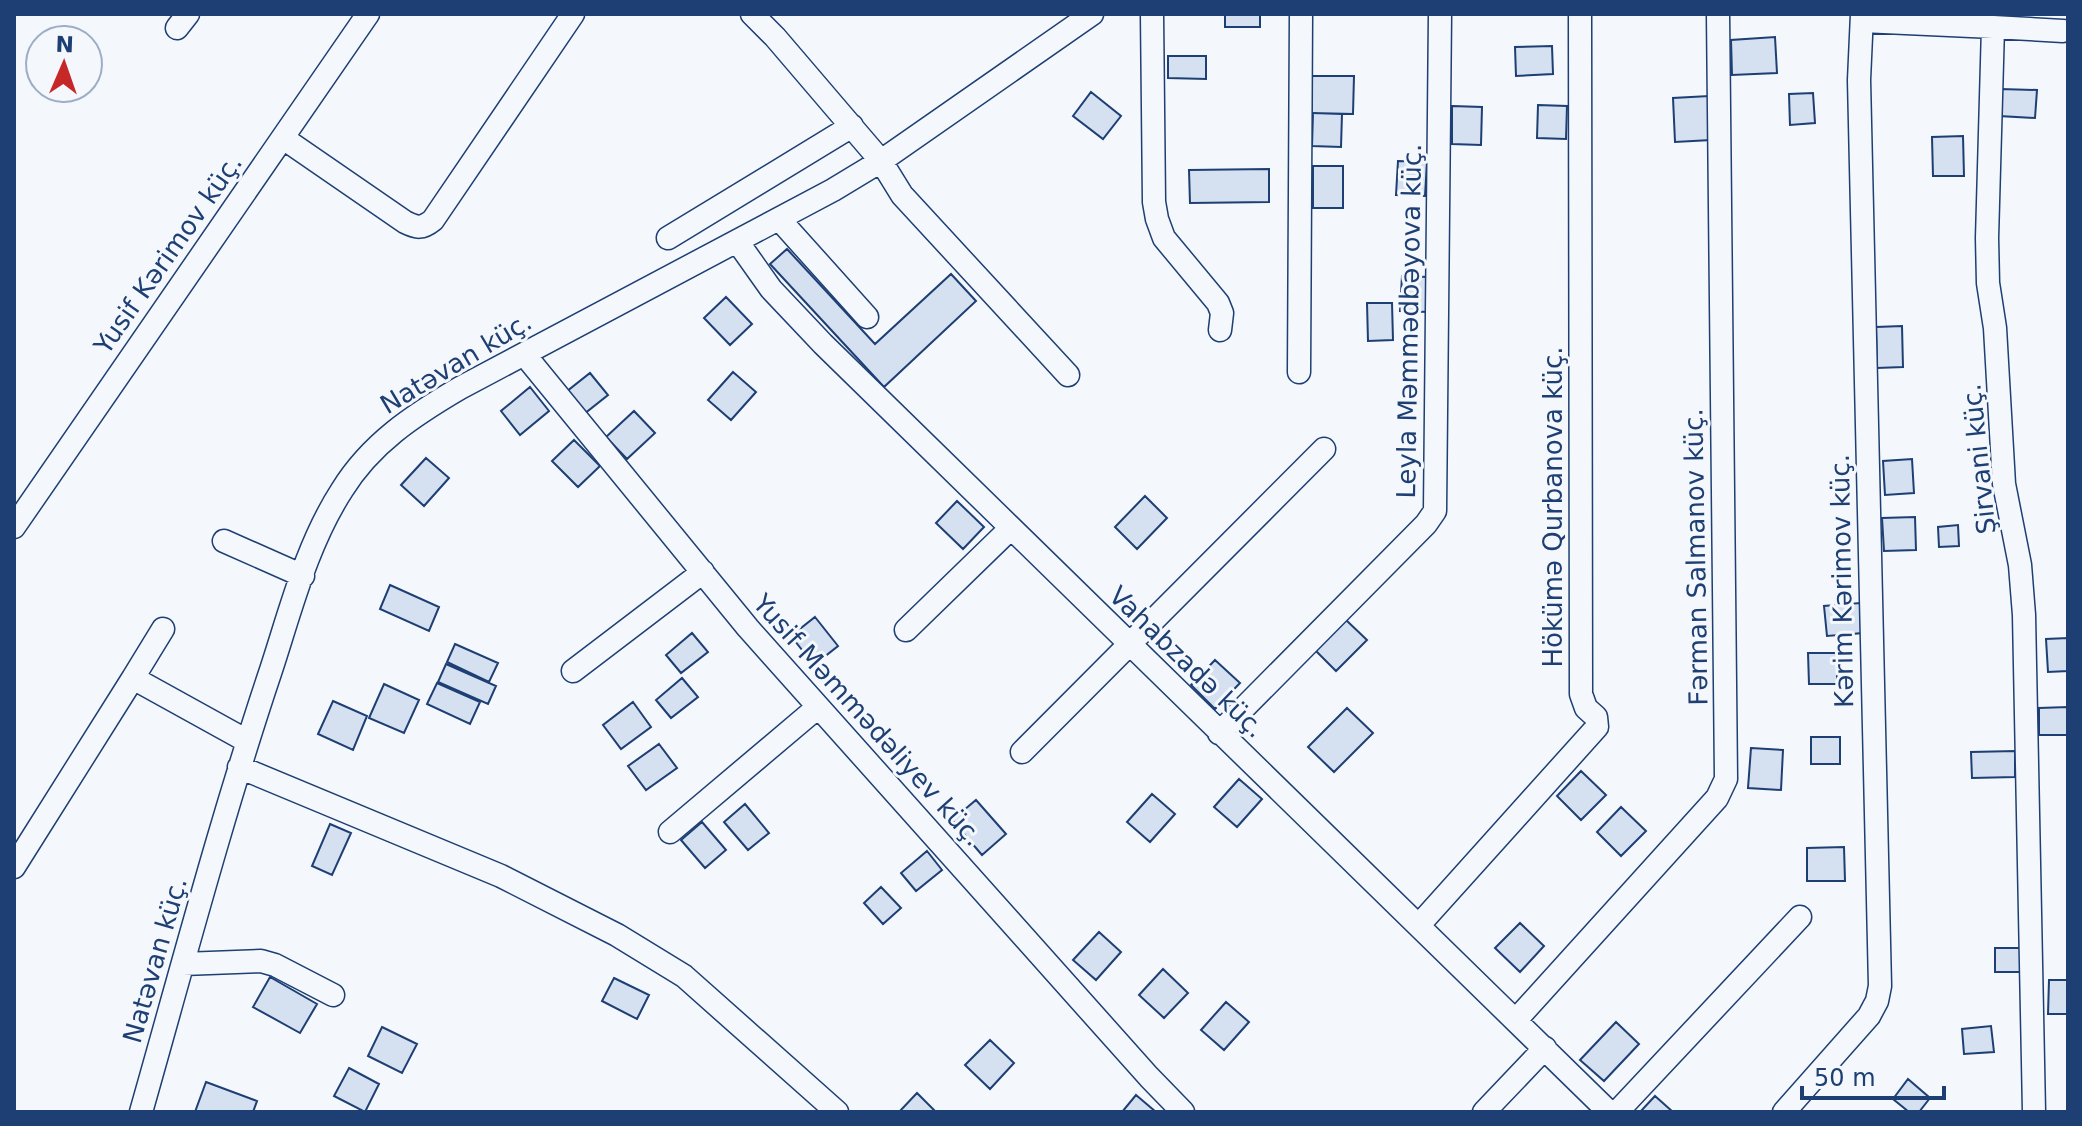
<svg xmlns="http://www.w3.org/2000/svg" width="2082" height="1126" viewBox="0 0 2082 1126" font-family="'DejaVu Sans',sans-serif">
<rect width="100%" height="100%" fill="#f4f7fb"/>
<path fill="#d5e0f0" stroke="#1d3f73" stroke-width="2" d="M1225,14H1260V27H1225Z
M1775,37L1777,73L1732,75L1731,40Z
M1552,46L1553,74L1516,76L1515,47Z
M1168,56H1206V79L1168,78Z
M1312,76H1354L1353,114L1311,113Z
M2000,89L2037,90L2035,118L1999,116Z
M1091,92L1121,116L1103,139L1073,116Z
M1813,93L1815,123L1790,125L1789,94Z
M1709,96L1711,140L1675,142L1673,98Z
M1538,105L1567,106L1566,139L1537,138Z
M1452,106L1482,107L1481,145L1452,144Z
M1313,113L1342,114L1341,147L1312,146Z
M1963,136L1964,176H1933L1932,137Z
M1398,161L1427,162L1425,196L1396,195Z
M1313,166H1343V208H1313Z
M1269,169V202L1190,203L1189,170Z
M787,249L875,344L951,274L976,301L884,387L770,264Z
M1402,276L1429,277L1428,312L1400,311Z
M726,297L752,324L730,345L704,318Z
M1367,303H1392L1393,340L1368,341Z
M1902,326L1903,367L1877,368L1876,327Z
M733,372L756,392L731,420L708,400Z
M590,373L608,395L584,414L566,392Z
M530,387L549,411L520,435L501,411Z
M634,411L655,433L627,459L606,437Z
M574,440L600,466L578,487L552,461Z
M426,458L449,478L424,506L401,485Z
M1912,459L1914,493L1885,495L1883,461Z
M1145,496L1167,518L1137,549L1115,527Z
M957,501L984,527L963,549L936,523Z
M1915,517L1916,550L1884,551L1882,518Z
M1958,525L1959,546L1939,547L1938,527Z
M390,585L439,607L429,631L380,609Z
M1860,603L1863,633L1827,636L1824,606Z
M815,617L838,646L814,665L791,636Z
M1345,619L1367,640L1336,671L1314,649Z
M692,633L708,652L681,673L666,655Z
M2068,638V671L2048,672L2046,639Z
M455,644L498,663L489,682L447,662Z
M1808,653H1837V684H1809Z
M1215,660L1240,683L1215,709L1191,685Z
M446,664L496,686L488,704L438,682Z
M682,678L698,697L671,718L656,700Z
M437,683L480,702L470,724L427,704Z
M384,684L419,700L404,733L369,718Z
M333,701L367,716L353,750L318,734Z
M633,702L651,727L621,749L603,725Z
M2068,707V735H2039V708Z
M1347,708L1373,733L1334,772L1308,747Z
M1811,737H1840V764H1811Z
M659,744L677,768L646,790L628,766Z
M1751,748L1783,750L1781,790L1748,788Z
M2015,751V777L1972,778L1971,752Z
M1581,771L1606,795L1581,820L1557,796Z
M1239,779L1262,799L1237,827L1214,807Z
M1152,794L1175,814L1150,842L1127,822Z
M976,800L1006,834L982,855L952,820Z
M745,804L769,833L748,850L724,822Z
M1621,807L1646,831L1621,856L1597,832Z
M702,822L726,850L705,868L681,840Z
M330,824L351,833L332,875L312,866Z
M1844,847L1845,881H1807V848Z
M927,851L942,870L916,891L901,873Z
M881,887L901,908L883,924L864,903Z
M1520,923L1544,946L1520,972L1495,948Z
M1099,932L1121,952L1096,980L1073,960Z
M1995,948H2022V972H1995Z
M1163,969L1188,993L1164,1018L1139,995Z
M270,977L317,1004L300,1033L253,1007Z
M614,978L649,995L637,1019L602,1001Z
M2049,980H2068V1014H2048Z
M1226,1002L1249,1022L1224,1050L1201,1030Z
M1616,1022L1639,1044L1604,1081L1580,1060Z
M1991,1026L1994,1052L1964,1054L1962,1029Z
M382,1027L417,1044L402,1073L368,1056Z
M990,1040L1014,1063L990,1089L965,1065Z
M349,1068L379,1084L365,1112L334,1096Z
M1908,1079L1930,1098L1919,1112H1909L1893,1099Z
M206,1082L257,1101L253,1112H195Z
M917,1093L934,1110L932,1112H899Z
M1136,1095L1156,1112H1122Z
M1655,1096L1673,1112H1640Z"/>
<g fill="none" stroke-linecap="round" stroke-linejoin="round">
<g stroke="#1d3f73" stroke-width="25">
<path id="minor" d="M752,14L775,37L881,161L902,195L1068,375
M1152,14L1154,202L1157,219L1164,238L1218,303L1222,313L1220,330
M1862,21L1993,27L1987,238L1988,283L1995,328L2004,484L2020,565L2024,615L2034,1112
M1993,27L2063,31
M177,28L188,14
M283,138L405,222C417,228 422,229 433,220L573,14
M779,219L867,317
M668,238L852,126
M737,241L771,289L823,344L1609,1112
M524,354L748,628L1149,1077L1183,1112
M1299,372L1301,14
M14,527L368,14
M224,541L303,576
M906,630L1011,528
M573,671L703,572
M133,678L163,629
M1219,733L1426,524L1435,511L1440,14
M1022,752L1324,449
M239,767L501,876L617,935L684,976L837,1112
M670,832L818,707
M14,867L133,678L247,741
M1419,925L1597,727L1596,717L1586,708L1581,694L1580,14
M183,964L261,961L275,965L333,995
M1516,1020L1717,798L1726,779L1718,14
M141,1112C183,964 222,816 271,670C291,609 307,544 342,490C371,443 414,415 460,388L833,190L881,161L1092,14
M1484,1112L1545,1048
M1617,1112L1800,917
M1784,1112L1869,1016L1877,1001L1880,986L1859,80L1862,14"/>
</g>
<use href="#minor" stroke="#f4f7fb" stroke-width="22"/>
</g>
<g text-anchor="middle" stroke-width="6" stroke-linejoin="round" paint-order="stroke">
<g font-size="26" fill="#1d3f73" stroke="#f4f7fb">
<text transform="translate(168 254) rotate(-55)" y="9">Yusif Kərimov küç.</text>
<text transform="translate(1409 321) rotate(-89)" y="9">Leyla Məmmədbəyova küç.</text>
<text transform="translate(456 363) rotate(-31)" y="9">Natəvan küç.</text>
<text transform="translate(1979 459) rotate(-96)" y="9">Şirvani küç.</text>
<text transform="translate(1553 507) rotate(-90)" y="9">Hökümə Qurbanova küç.</text>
<text transform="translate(1696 557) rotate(-91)" y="9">Fərman Salmanov küç.</text>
<text transform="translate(1842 581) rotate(-91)" y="9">Kərim Kərimov küç.</text>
<text transform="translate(1187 662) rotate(44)" y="9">Vahabzadə küç.</text>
<text transform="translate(868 720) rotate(48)" y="9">Yusif Məmmədəliyev küç.</text>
<text transform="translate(155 960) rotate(-74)" y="9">Natəvan küç.</text>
</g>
</g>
<rect width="2082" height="1126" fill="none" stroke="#1d3f73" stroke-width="32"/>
<g transform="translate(64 64) rotate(2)"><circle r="38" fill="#f4f7fb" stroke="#9eadc5" stroke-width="2"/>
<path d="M0-6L14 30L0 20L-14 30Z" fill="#c62828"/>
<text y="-12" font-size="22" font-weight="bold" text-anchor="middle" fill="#1d3f73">N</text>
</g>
<path d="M1802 1086v12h142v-12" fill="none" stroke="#1d3f73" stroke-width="4"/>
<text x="1814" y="1086" font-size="24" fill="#1d3f73" stroke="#f4f7fb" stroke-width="6" paint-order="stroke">50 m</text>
</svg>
